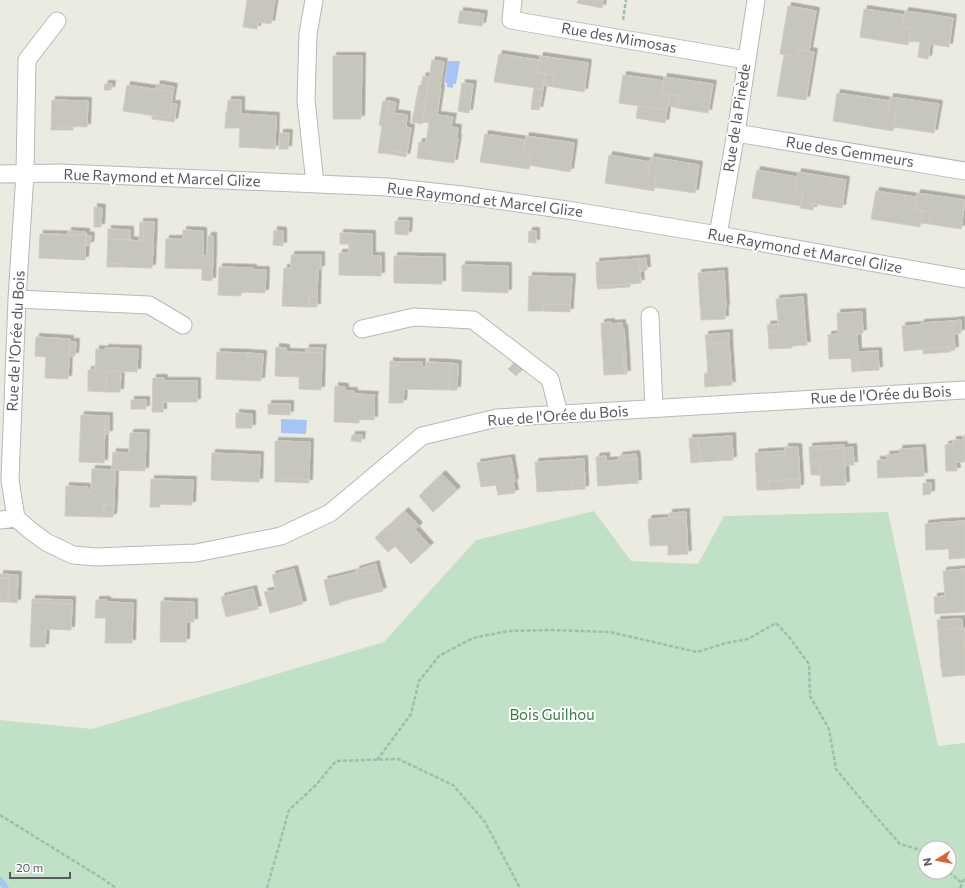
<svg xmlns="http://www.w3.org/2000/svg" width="965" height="888" viewBox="0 0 965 888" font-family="Commissioner,sans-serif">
<defs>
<filter id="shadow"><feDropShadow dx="3.5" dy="-3.5" stdDeviation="0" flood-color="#0004"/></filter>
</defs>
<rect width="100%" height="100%" fill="#ebebe1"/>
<path fill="#c0e1c6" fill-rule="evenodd" d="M594,511L631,561L698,564L724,516L888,512L938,746L965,743V888H0V720L92,729L384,642L476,540ZM925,848H949V872H925Z"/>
<path fill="#a6c5f6" d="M448,61H460L456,84H453V88L447,87V83H445Z
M281,419L307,420L306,434L281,433Z"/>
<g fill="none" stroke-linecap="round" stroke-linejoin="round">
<path stroke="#a6c5f6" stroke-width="6" d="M0,880L6,888"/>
</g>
<path fill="#c6c5be" stroke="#cfcdc0" filter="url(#shadow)" d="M247,0H275L271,24L258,22L257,29L243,27Z
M578,0H603L602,8L577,3Z
M788,6L816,11L809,51L798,49L796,57L780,54Z
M864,9L904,15L903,27L911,28L908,45L860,37Z
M460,11L484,14L482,26L458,23Z
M905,11L953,18L949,47L930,44L928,59L918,57L920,42L909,41L911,28L903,27Z
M798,49L814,52L806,100L777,96L784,55L796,57Z
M499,54L539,60L537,72L546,73L543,89L494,82Z
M333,56H362L361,119H333Z
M540,56L588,63L584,92L553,87L554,75L537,72Z
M432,60L444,62L440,88H441L437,115L453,117L451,127L458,128L457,137L458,138L454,163L417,158L419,142L426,143L429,123L422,122Z
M545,74L554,75L553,87L543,85Z
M623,75L664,81L662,93L670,94L667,110L619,103Z
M423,76L430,77L422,124L412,122L419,85L421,86Z
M664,77L713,84L708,113L677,108L679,96L662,93Z
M462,83L473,84L469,113L458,111Z
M105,84H112L111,90H104Z
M157,84L174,87L173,92L156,90Z
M127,85L173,92L169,118L123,111Z
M534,88L543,89L541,101L532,100Z
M837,93L890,101L888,113L896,114L893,131L833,121Z
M670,95L679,96L677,108L668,106Z
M890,97L939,104L934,133L894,127L896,114L888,113Z
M52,100L88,101L87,127L60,126L61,130H51Z
M228,100H241V114L276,116L275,149L239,147L240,128H225L226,112H227Z
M532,100L541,101L539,110L531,109Z
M383,101H389L387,112L407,115L406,127L411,128L407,153L391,151L390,154L378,153L382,126L379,125Z
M389,101L396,103L394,114L387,112Z
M172,104H177L174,122L152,119V115L169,118Z
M638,106L667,110L665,123L636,118Z
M60,126L73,127V130H61Z
M280,133H289L288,149H279Z
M485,134L525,140L523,152L531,153L529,169L480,162Z
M526,136L574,143L570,172L529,165L531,153L523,152Z
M391,151L407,153L406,157L390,154Z
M609,155L650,162L648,174L656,175L654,191L605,183Z
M651,157L699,165L695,193L654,187L656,175L648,174Z
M757,170L797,177L795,189L804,190L801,206L752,198Z
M798,172L846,180L842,208L801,202L804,190L795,189Z
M876,191L916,197L915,209L923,210L920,227L871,219Z
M917,193L965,200L961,229L929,224L931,212L915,209Z
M801,202L814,204L813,210L800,208Z
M94,207L102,208L101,227H94Z
M922,211L931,212L929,224L921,223Z
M395,221H409L408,235L395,234Z
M140,222H144L143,241H139Z
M144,222H154L152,268L122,267V264L107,263L108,239L143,241Z
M108,229L130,230V240L108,239Z
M183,230L203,231V256H213L212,281L202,280V269L165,268L166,239H183Z
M274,230L283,231V246L273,245Z
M68,231L86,232V235H68Z
M529,231H536V243L528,242Z
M340,233L372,234V256H381V276L339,275V253H349V244H340Z
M40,234L86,235L85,260L39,258Z
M86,235L91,236L90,245H86Z
M208,236H213V256H207Z
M291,255H321V269H318L317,296H309V307L282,306L284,268H291Z
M394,256L442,257V284L394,283Z
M646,258L647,270L640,271L639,259Z
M639,259L641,283L597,286L596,262Z
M107,263L122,264V267H107Z
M462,265L508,266V293L462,291Z
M219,267L253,268V270H266L265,293L241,292V296L218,295Z
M724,271L726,308H725V319L701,320L698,273Z
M529,276L572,277L570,305L543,304V311H528Z
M630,284V287L598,289L597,286Z
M309,296H317V307H309Z
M803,297L804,311H801L802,325H805L807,345L792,346V348L769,349L768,332L779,331L776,299Z
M543,304L570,305V312L543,311Z
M801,311H804L805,325H802Z
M862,312L863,333L857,334L858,352L878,351L879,370L858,371L857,358L829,359L828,335L838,334L837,313Z
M961,320V333L954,334L953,321Z
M953,321L955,350L950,351L949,347L904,351L902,326L921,325V323Z
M611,322V324L622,323V328H624L626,356H623L625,374L604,375L601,323Z
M778,324L779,331L768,332L767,325Z
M729,333V342L706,344L705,335Z
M36,337L70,339L68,379L45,378L46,357L35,356Z
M70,342H76L75,356H69Z
M729,342L732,385L705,387L704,374L708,373L706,344Z
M276,347L286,348V352L322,353L321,390L299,389V377L275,376Z
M949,347L950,352L923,354V349Z
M105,348L138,349L137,372L106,371V392L88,391V370H95L96,349L105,350Z
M306,348H323L322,353L306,352Z
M217,352L247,353V357H263L261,381L216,379Z
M247,353L263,354V357H247Z
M623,356H626L627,374H625Z
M851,358H857L858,371L852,372Z
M390,361L399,362V366H390Z
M399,362H422V367H426V362L450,363L449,390L404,389L403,403H389L390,366H399Z
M450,363L458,364L457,390H449Z
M513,364L521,370L516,376L508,369Z
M106,371H121L120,392H106Z
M153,378H164V381H197V402H163V412H152Z
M335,386L345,387V391H354V397L374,398V420L359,419V423L334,422Z
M354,394L375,395L374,398L354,397Z
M131,400H146V409H131Z
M268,404H290V415L268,414Z
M236,413L252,414V428H236Z
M81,415L105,416L104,463L79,462Z
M105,416H109V434H105Z
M130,433H146L145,471L112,470L113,452L129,453Z
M352,435H362L361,442L351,441Z
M732,436L733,460L700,462L698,438Z
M963,436H965V462H956L957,471H946L945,445L953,444V440H963Z
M689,438H698L700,462L691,463Z
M275,441L310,442L309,479L284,478V482H275Z
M844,445V448L820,449L819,446Z
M819,446L820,449L844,448L846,485L821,486L819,463L810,464L809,447Z
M785,447H798L800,479L768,481L769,490H757L755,453L765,452L766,456L785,455Z
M853,447L854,465H845L844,448Z
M922,448L924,476L878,478L877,460H887L886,455L900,454L899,449Z
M785,451V455L766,456L765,452Z
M212,453L260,455L259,482L211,480Z
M636,454L637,459L619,460V456Z
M606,456V461L637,459L638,483L598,486L596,457Z
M511,458L515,482H513L515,493L498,495L496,485L481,487L477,463Z
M584,459L585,482L571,483V490L537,492L535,462Z
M819,463L820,475H811L810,464Z
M92,469L115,470L114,505H104V517L65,516L66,486L88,487V491H91Z
M442,474L457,490L433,512L419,496Z
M284,478L309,479V483L284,482Z
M151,479L193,480L192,505L160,504V507H150Z
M800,479V488L769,490L768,481Z
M585,482V489L571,490V483Z
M923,483H931V494L923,495Z
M104,505H114L113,517H104Z
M405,511L419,526L415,530L404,517L385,534L383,531Z
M686,512V517H669V513Z
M404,517L430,546L411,564L395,546L388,552L375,538L383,531L385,534Z
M686,517L688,554L668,555V545L650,546L648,519Z
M965,521V524L946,525L945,522Z
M945,522L946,525L965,524V558L949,559V549L926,550L925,524Z
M376,564L377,570L357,575L356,570Z
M294,569L303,604L270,613L266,598L277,595L272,575Z
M965,569V612L935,614L934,597L945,596L943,571Z
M377,570L383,591L340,602V603L330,606L324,580L357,572V575Z
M0,574L18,575L17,603L8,602L9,578H0Z
M0,578H9L8,602H0Z
M253,589L258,609L226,617L221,597Z
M276,590L277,595L266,598L264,592Z
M32,599L72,600V604L32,602Z
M96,600H107V602L133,603L132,643H105L106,618H95Z
M161,601L187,602L186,642H160Z
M32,602L72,604L71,630L46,629L45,647H30Z
M187,602H194V622H186Z
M962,619V628L938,630L937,620Z
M962,628H965V638H964L965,651V675L942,677V669H941L938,630Z"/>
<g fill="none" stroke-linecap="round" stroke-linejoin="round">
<g stroke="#b7b8bd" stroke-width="19">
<path id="street" d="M314,0L308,34L306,100L315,184
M513,0L511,20L746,60
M57,21L27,60L25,173L17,299L10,480L16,518L30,530L46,542L73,555L96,557L196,553L281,536L330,513L422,436L497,418L965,390
M736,133L965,171
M0,174L61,173L387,187L462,195L567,210L718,235L965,279
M718,235L736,133L756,0
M17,299L149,305L183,325
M650,316L654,408
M362,329L414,317L473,320L550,379L559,414
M0,520L16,518"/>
</g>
<path stroke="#9ac0ac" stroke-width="2.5" stroke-dasharray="4 2" stroke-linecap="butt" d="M623,20L626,0
M377,760L400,729L411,714L419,681L439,656L473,638L508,631L551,630L610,632L697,652L726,643L748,639L776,623L789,637L809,664L810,696L829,729L836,769L864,803L900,844L920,850L925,854
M0,815L100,877L116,888
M949,872L962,883
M267,888L289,810L316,785L336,761L398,759L453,785L485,822L520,888
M960,888L965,877"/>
<use href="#street" stroke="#fff" stroke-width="17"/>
</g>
<g text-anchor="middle" stroke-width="4" stroke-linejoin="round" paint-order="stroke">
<g font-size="15" fill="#5a5b61" stroke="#fff">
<text transform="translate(619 38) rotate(10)" y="5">Rue des Mimosas</text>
<text transform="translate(737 118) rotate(-81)" y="5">Rue de la Pinède</text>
<text transform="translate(850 152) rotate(9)" y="5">Rue des Gemmeurs</text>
<text transform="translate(162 178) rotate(2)" y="5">Rue Raymond et Marcel Glize</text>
<text transform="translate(485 200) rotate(7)" y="5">Rue Raymond et Marcel Glize</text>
<text transform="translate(805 251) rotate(10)" y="5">Rue Raymond et Marcel Glize</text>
<text transform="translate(16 341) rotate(-87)" y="5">Rue de l'Orée du Bois</text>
<text transform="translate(881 395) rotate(-3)" y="5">Rue de l'Orée du Bois</text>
<text transform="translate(558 416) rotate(-4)" y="5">Rue de l'Orée du Bois</text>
</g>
<g font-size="15" fill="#3c7d4b" stroke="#fff">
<text x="552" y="720">Bois Guilhou</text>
</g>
</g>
<g transform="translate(937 860) rotate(259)"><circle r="19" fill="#ffffff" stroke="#bdbdc0"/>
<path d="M0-3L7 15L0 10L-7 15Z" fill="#d7643b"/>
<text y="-6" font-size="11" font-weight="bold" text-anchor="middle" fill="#5a5b61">N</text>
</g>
<path d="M10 872v6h60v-6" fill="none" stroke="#5a5b61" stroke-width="2"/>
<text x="16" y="872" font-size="12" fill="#5a5b61" stroke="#ffffff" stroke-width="3" paint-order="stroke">20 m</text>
</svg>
